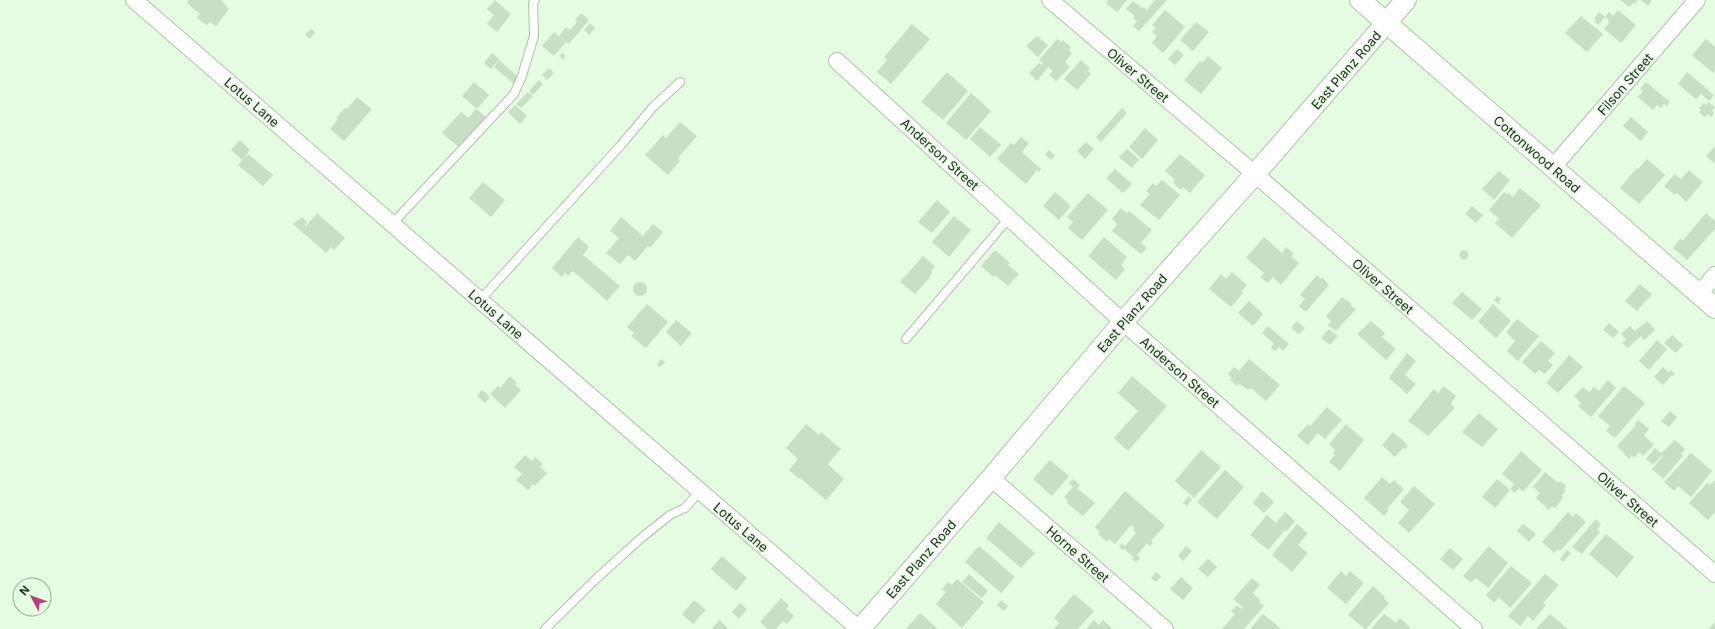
<svg xmlns="http://www.w3.org/2000/svg" width="1715" height="629" viewBox="0 0 1715 629" font-family="Inter,sans-serif">
<rect width="100%" height="100%" fill="#e4fce0"/>
<path fill="#c7dfc3" d="M189,0H221L229,9L216,26L210,22L207,25L197,18L200,14L187,3Z
M495,0L511,14L497,32L487,24L494,15L487,9Z
M1107,0H1127L1117,12L1106,3L1108,1Z
M1155,0H1167L1139,31L1133,26L1137,21L1133,18L1135,16L1126,9L1133,1L1142,8L1143,7L1147,10Z
M1620,0H1638L1634,4L1633,3L1629,7Z
M1641,0H1652L1648,6Z
M1165,10L1185,27L1163,53L1152,43L1157,36L1152,32L1156,28L1152,25Z
M1618,10L1636,25L1621,43L1604,29L1609,23L1608,22L1609,20L1605,17L1609,12L1613,16Z
M1599,12L1605,17L1598,25L1594,21L1596,20L1594,18Z
M581,13L589,20L569,44L559,36L566,27L570,30L577,22L575,20Z
M1581,16L1603,34L1587,52L1565,33Z
M1196,22L1209,32L1193,51L1180,40Z
M590,23L595,28L589,35L584,30Z
M912,24L930,39L891,84L877,72L887,60L884,57Z
M311,29L315,32L310,39L305,35Z
M554,32L566,42L554,56L542,46Z
M1037,36L1048,45L1038,57L1026,46Z
M1057,39L1061,42L1063,40L1071,47L1069,50L1072,53L1065,62L1070,67L1056,81L1049,75L1053,71L1048,67L1037,81L1029,73L1039,63L1041,65L1043,63L1039,60Z
M1706,39L1715,47V70L1713,73L1692,55Z
M1177,49L1184,55L1175,65L1168,59Z
M492,53L499,59L491,69L484,63Z
M562,53L566,56L563,60L559,56Z
M1208,56L1222,68L1201,94L1184,80L1200,61L1202,63Z
M499,60L518,77L513,83L494,67Z
M1081,60L1090,68L1088,71L1091,74L1077,90L1064,79Z
M549,68L554,73L547,80L542,75Z
M947,72L968,91L943,120L921,102Z
M1687,72L1714,95L1709,101L1701,94L1696,99L1678,84Z
M539,80L543,84L533,95L529,91Z
M474,82L489,95L477,109L462,96Z
M1646,82L1670,102L1667,106L1664,104L1661,108L1657,105L1653,110L1638,97L1643,91L1640,89Z
M528,92L533,96L521,108L516,104Z
M971,93L991,111L966,140L946,123Z
M357,97L372,109L344,141L330,129L338,119L336,118L345,108L347,109Z
M1708,102L1715,107L1712,111L1714,113L1711,117L1708,114L1705,117L1699,112L1701,110L1699,108L1704,103L1706,105Z
M515,105L527,116L520,124L508,112Z
M1122,108L1127,113L1101,142L1096,137Z
M476,109L486,117L460,148L442,133L461,112L468,118Z
M1631,117L1648,132L1641,141L1623,126Z
M680,122L697,136L678,158L680,161L668,175L645,155L663,135L666,138Z
M980,127L1001,145L990,157L970,139Z
M1145,128L1158,140L1142,159L1129,147Z
M1021,137L1029,143L1022,152L1041,169L1039,172L1037,170L1026,184L997,159L1011,143L1014,145Z
M240,140L250,150L242,160L231,150Z
M1086,142L1094,149L1085,159L1077,151Z
M1715,146V164L1706,156Z
M1127,149L1139,159L1132,168L1119,157Z
M1049,150L1055,156L1051,160L1045,154Z
M248,154L273,175L263,186L238,165Z
M1180,154L1205,175L1190,193L1183,187L1181,190L1173,183L1175,180L1165,171Z
M1647,159L1665,175L1639,204L1620,188L1637,168L1638,169Z
M1115,169L1132,184L1123,193L1106,178Z
M1689,170L1703,182L1686,202L1677,193L1675,195L1664,186L1675,174L1681,179Z
M1499,171L1510,180L1494,200L1482,189Z
M1162,180L1180,195L1159,220L1140,205L1150,194L1146,191L1153,183L1156,186Z
M483,182L505,200L491,217L469,198Z
M1520,188L1541,205L1512,238L1495,223L1499,219L1489,210L1504,192L1507,194L1509,193L1513,197Z
M1055,192L1071,206L1059,220L1043,206Z
M1088,193L1108,210L1082,240L1068,228L1073,222L1067,217Z
M937,200L950,212L932,233L918,222Z
M1472,206L1483,215L1476,223L1465,214Z
M1121,208L1127,213L1129,211L1152,230L1141,243L1147,248L1141,254L1112,231L1117,224L1112,219Z
M317,213L345,238L334,250L331,247L326,253L293,224L302,217L307,222L305,225L306,226Z
M1706,213L1715,221V229L1687,260L1673,248L1680,239L1683,240Z
M954,216L971,230L949,257L932,242Z
M621,217L643,236L653,224L663,232L650,248L648,246L635,261L628,255L620,264L606,253L619,238L610,231Z
M578,237L589,247L583,255L620,286L607,301L573,271L568,276L565,273L562,277L552,268Z
M1104,237L1127,257L1121,265L1125,269L1116,280L1088,256Z
M1264,237L1282,253L1286,247L1294,254L1291,256L1299,263L1281,285L1273,277L1268,283L1260,277L1264,273L1246,258Z
M995,250L1010,263L1008,265L1019,274L1008,286L995,275L993,277L981,266Z
M1459.5 255a4.5 4.5 0 1 1 9 0a4.5 4.5 0 1 1-9 0Z
M923,256L935,266L931,271L932,272L930,277L915,294L900,282Z
M1232,272L1247,285L1241,292L1243,293L1231,307L1209,289L1221,274L1226,279Z
M1317,275L1321,279L1322,277L1329,285L1306,312L1299,306L1305,299L1300,295Z
M633 289a7 7 0 1 1 14 0a7 7 0 1 1-14 0Z
M1640,284L1652,294L1637,311L1625,301Z
M1462,292L1482,309L1472,320L1452,303Z
M1497,296L1501,299L1498,304L1494,300Z
M1342,297L1351,303V306L1356,309L1336,331L1328,325L1331,321L1326,316Z
M1249,301L1263,314L1253,326L1238,313Z
M647,304L668,322L646,348L631,336L634,333L627,327Z
M1493,304L1511,321L1496,338L1478,322Z
M1517,319L1539,336L1518,361L1507,351L1515,341L1506,332Z
M676,320L692,333L681,346L666,332Z
M1297,321L1305,328L1299,334L1291,328Z
M1371,321L1385,333L1382,337L1396,349L1386,360L1357,334Z
M1647,321L1655,330L1644,340L1641,336L1628,348L1622,343L1626,340L1621,334L1630,326L1635,331Z
M1609,323L1619,332L1613,338L1603,330Z
M1268,326L1289,344L1283,351L1279,347L1275,351L1271,348L1274,344L1262,333Z
M1329,329L1338,336L1330,345L1321,338Z
M1672,335L1683,345L1676,353L1664,343Z
M1657,340L1667,349L1649,370L1639,361Z
M1541,341L1555,353L1548,361L1553,365L1545,374L1539,370L1535,374L1522,362Z
M1407,353L1416,361L1405,375L1416,384L1407,394L1389,378Z
M1569,355L1583,367L1558,393L1546,383Z
M661,359L665,362L660,367L657,364Z
M1249,359L1280,385L1266,401L1251,388L1249,390L1239,384L1237,386L1230,380L1232,378L1228,374L1234,367L1239,371Z
M1663,367L1669,372L1671,370L1675,374L1673,376L1672,375L1663,385L1654,377Z
M510,376L517,383L515,385L521,390L505,408L490,394L498,386L500,388Z
M1132,376L1167,406L1128,451L1114,438L1138,411L1118,393Z
M1608,380L1616,388L1591,417L1578,406L1581,403L1574,396L1583,387L1589,392L1594,387L1599,391Z
M1444,386L1456,396L1451,404L1455,408L1428,436L1408,421L1434,389L1438,393Z
M1624,386L1645,403L1615,438L1606,431L1610,426L1598,416Z
M482,390L490,397L485,403L477,396Z
M1327,407L1342,420L1325,439L1318,433L1308,445L1297,436L1308,424L1310,426Z
M1670,411L1677,417L1669,427L1661,421Z
M1479,413L1498,429L1482,447L1462,432Z
M1638,420L1649,429L1644,435L1654,445L1643,456L1639,452L1634,458L1632,455L1629,459L1617,446L1636,425L1635,424Z
M806,424L819,435L821,432L841,449L828,464L844,479L826,500L800,478L799,479L789,470L798,459L786,448Z
M1346,424L1364,440L1340,471L1329,462L1335,455L1333,453L1335,450L1329,444Z
M1393,432L1408,445L1405,449L1403,448L1395,457L1382,445Z
M1675,440L1685,449L1681,454L1683,456L1663,479L1652,469L1663,456L1662,455L1653,465L1646,459L1655,448L1661,453Z
M1201,450L1221,467L1194,498L1175,481Z
M1521,451L1542,470L1523,492L1519,488L1515,493L1510,489L1514,484L1502,474Z
M1691,453L1712,471L1691,497L1678,486L1674,491L1664,482Z
M525,455L532,461L535,457L543,464L540,467L547,473L535,486L533,484L528,490L516,480L522,474L514,467Z
M1050,460L1069,476L1052,496L1033,479Z
M1225,470L1244,487L1217,519L1197,502Z
M1545,472L1558,483L1560,481L1566,486L1564,489L1566,490L1562,495L1563,497L1560,502L1555,508L1552,506L1549,510L1536,498L1540,493L1533,487Z
M1382,477L1390,484L1394,480L1404,489L1387,509L1389,510L1384,516L1364,498Z
M1073,479L1080,485L1077,488L1095,503L1083,516L1067,503L1068,501L1064,497L1073,487L1069,483Z
M1497,479L1510,490L1495,508L1482,497Z
M1715,480V512L1708,520L1689,503L1707,483L1710,485Z
M1414,486L1435,504L1409,533L1398,523L1409,510L1400,502Z
M1125,491L1165,525L1151,541L1153,543L1150,546L1147,543L1137,555L1140,558L1136,562L1132,559L1134,557L1124,549L1123,550L1119,547L1122,543L1125,546L1136,533L1133,531L1135,528L1131,525L1115,544L1109,539L1107,542L1098,534L1100,532L1095,527Z
M1262,491L1274,502L1264,513L1253,503Z
M1189,496L1192,500L1187,506L1183,503Z
M1285,512L1295,521L1286,532L1285,530L1268,550L1250,535L1267,515L1276,523Z
M1568,512L1573,517L1576,513L1586,522L1560,551L1558,549L1554,553L1542,542Z
M1596,519L1601,524L1597,529L1600,532L1582,554L1572,547Z
M999,522L1035,553L1021,568L986,538Z
M1297,524L1308,533L1298,545L1308,553L1292,572L1272,555Z
M1523,524L1536,534L1529,542L1517,531Z
M1606,534L1634,557L1617,578L1589,554Z
M979,546L1015,577L1001,593L965,562Z
M1186,546L1192,551L1183,561L1178,556Z
M1489,546L1508,563L1488,588L1476,578L1472,582H1470L1463,576Z
M1450,548L1463,559L1453,570L1440,559Z
M1567,550L1571,553L1563,562L1560,559Z
M722,556L747,578L736,591L711,569Z
M1208,559L1217,567L1208,577L1198,569Z
M1511,566L1532,583L1510,608L1499,597L1494,603L1486,595Z
M1341,571L1346,576L1350,571L1364,583L1346,604L1327,588Z
M1156,572L1161,577L1156,582L1151,578Z
M969,574L988,591L982,598L962,582Z
M1545,574L1559,585L1543,603L1546,605L1533,621L1528,616L1520,626L1508,616Z
M1181,577L1193,588L1183,600L1170,589Z
M1252,578L1260,585L1253,593L1259,599L1260,603L1264,606L1244,629H1222L1235,614L1231,611L1237,605L1241,609L1243,607L1233,599Z
M957,579L984,602L962,628L936,604L946,592L942,589L948,582L952,585Z
M1373,586L1385,597L1384,599L1389,603L1366,629H1365L1348,615Z
M1074,594L1094,611L1078,629H1054L1059,623L1054,618Z
M781,598L789,606L786,609L794,616L787,624L783,621L776,629H768L760,622Z
M694,600L706,610L693,624L682,614Z
M1001,600L1008,606L1004,611L997,605Z
M740,603L747,609L739,619L732,612Z
M920,613L938,629H906Z
M1263,614L1281,629H1250Z
M1384,614L1396,623L1400,618L1410,627L1408,629H1371Z
M1550,614L1568,629H1536Z
M719,620L729,629H712Z
M1094,620L1099,625L1103,620L1113,629H1086Z
M1715,622V629H1709Z"/>
<g fill="none" stroke-linecap="round" stroke-linejoin="round">
<g stroke="#adc4a9" stroke-width="10">
<path id="service" d="M392,224L514,94L522,76L534,36L533,3L535,0
M480,300L621,145L653,107L680,82
M906,339L1009,218
M545,629L596,579L640,539L670,515L685,508L700,491"/>
</g>
<g stroke="#adc4a9" stroke-width="18">
<path id="minor" d="M134,0L859,629
M1050,0L1255,174L1715,574
M837,61L1123,322L1474,629
M1553,167L1697,0
M1699,294L1715,275
M991,478L1165,629"/>
</g>
<g stroke="#adc4a9" stroke-width="22">
<path id="tertiary" d="M1360,0L1715,308
M860,629L991,478L1123,322L1255,174L1406,0"/>
</g>
<use href="#service" stroke="#fff" stroke-width="8"/>
<use href="#minor" stroke="#fff" stroke-width="16"/>
<use href="#tertiary" stroke="#fff" stroke-width="20"/>
</g>
<g text-anchor="middle" stroke-width="3" stroke-linejoin="round" paint-order="stroke">
<g font-size="13" fill="#263025" stroke="#e4fce0">
<text transform="translate(1346 70) rotate(-49)" y="5">East Planz Road</text>
<text transform="translate(1138 75) rotate(40)" y="5">Oliver Street</text>
<text transform="translate(1625 84) rotate(-49)" y="5">Filson Street</text>
<text transform="translate(252 102) rotate(41)" y="5">Lotus Lane</text>
<text transform="translate(940 154) rotate(42)" y="5">Anderson Street</text>
<text transform="translate(1537 154) rotate(41)" y="5">Cottonwood Road</text>
<text transform="translate(1383 286) rotate(41)" y="5">Oliver Street</text>
<text transform="translate(1132 313) rotate(-49)" y="5">East Planz Road</text>
<text transform="translate(496 314) rotate(41)" y="5">Lotus Lane</text>
<text transform="translate(1180 372) rotate(41)" y="5">Anderson Street</text>
<text transform="translate(1628 499) rotate(41)" y="5">Oliver Street</text>
<text transform="translate(741 527) rotate(41)" y="5">Lotus Lane</text>
<text transform="translate(1078 554) rotate(41)" y="5">Horne Street</text>
<text transform="translate(921 559) rotate(-49)" y="5">East Planz Road</text>
</g>
</g>
<g transform="translate(32 597) rotate(311)"><circle r="19" fill="#e4fce0" stroke="#98aa95"/>
<path d="M0-3L7 15L0 10L-7 15Z" fill="#be3b82"/>
<text y="-6" font-size="11" font-weight="bold" text-anchor="middle" fill="#263025">N</text>
</g>
</svg>
